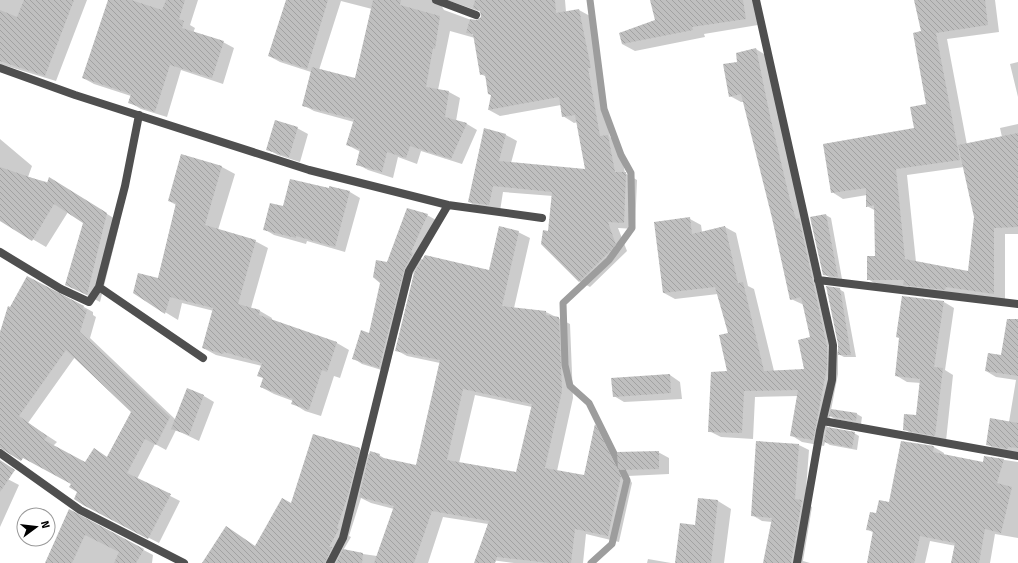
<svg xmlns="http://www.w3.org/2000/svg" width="1018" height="563" viewBox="0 0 1018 563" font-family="'Fira Sans',sans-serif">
<defs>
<pattern id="building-back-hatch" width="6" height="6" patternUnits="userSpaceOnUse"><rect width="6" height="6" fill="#bfbfbf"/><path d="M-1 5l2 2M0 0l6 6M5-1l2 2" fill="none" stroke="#a2a2a2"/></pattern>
</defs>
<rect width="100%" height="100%" fill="#fff"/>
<path fill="#0003" fill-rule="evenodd" d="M0,0H87L56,81L0,64Z
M109,0H198L190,25L195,28L193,33L223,42L234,48L223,84L181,70L167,117L141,109L129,102L131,96L94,84L83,78Z
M287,0H565L566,12L579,10L590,16L601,74H598L610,137L619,142L625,173L637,180L635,229L618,228L627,251L590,287L579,281L549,232L553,196L503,192L500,211L480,208L469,202L485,129L506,135L517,141L511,163L586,170L578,122L574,123L563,116L561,105L500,116L489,110L492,96L486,77L481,74L475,38L450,31L438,90L449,92L460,98L456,121L467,124L477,130L462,164L421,151L417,164L398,157L393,178L368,170L357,164L361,152L347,145L354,122L314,111L303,105L311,72L280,62L269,56ZM341,1L372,9L355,79L319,70ZM444,1H450L481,12L483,14L480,20L474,21L444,10L441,5Z
M651,0H754L758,25L704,34L705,37L635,51L622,44L656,21Z
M915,0H995L999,32L947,39L967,145L1002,137L1000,128L1018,124V234H1005V300L957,293V296L916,291L907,286H879L868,279L876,257V211L867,206V195L843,199L832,192L915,129L927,105L922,32ZM964,167L975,217L969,272L916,262L907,175Z
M756,49L767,56L810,226L838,353L839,289L844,292L856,357H844L838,354V374L831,410L857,414L862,417L861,424L835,419L830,416L827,428L854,433L859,436L857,450L830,445L825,442L824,446L802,442L791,435L798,396L755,397L753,439L721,437L709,431L728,372L729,334L718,294L675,299L664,293L690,219L701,225L702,232L725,227L736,233L748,286L754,289L774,371L806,370L811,338L804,305L791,299L773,218L744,102H741L730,96L738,63Z
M1018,62V97L1010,64Z
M297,128L308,134L300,162L278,155L267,149Z
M0,139L32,166L28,177L62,186L120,222L100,302L66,284L84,223L68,212L46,247L0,220Z
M182,155L222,167L235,174L218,230L255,241L268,248L251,308L260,311L272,318L271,321L337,343L349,350L340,378L334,376L321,416L305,411L292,403L293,401L274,394L261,387L264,378L262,366L216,355L203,348L214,311L182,303L178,320L134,293L158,279L176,205L169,201Z
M330,187L350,192L360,198L345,252L307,241L306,244L274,235L264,229L284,207L329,190Z
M427,215L436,220L420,258L423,260L490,272L518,232L530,238L514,308L546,312L570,324L573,398L557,471L585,476L595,425L606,431L617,453L658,452L669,458V474L628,476L632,483L619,542L586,534L583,563H514L491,560L494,563H475L488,524L443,517L428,563H354L356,553L377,556L394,509L371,503L361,498L349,536L351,537L341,554L339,563H282L359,449L370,455H379L387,460L417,466L440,363L407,356L396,350L416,270L412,275L388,372L362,364L353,358L370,334L387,263ZM475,395L532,407L517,473L459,463Z
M826,215L831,218L842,279L829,277L824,274L811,217Z
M944,302L954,308L945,370L953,375L946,441L914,435L904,429L917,416L921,383L907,382L897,376Z
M84,307L93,312V315L96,317L90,338L176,420L204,396L214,402L199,441L176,430L166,450L155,444L137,479L180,501L159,543L94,510L72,484L0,433V335ZM75,357L132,411L107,457L85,463L53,446L57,442L28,423Z
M1018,326V454L996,450L987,444L1009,422L1016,380L996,377L986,371L1002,357Z
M670,375L680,382L682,399L624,402L614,396Z
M799,445L809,450L805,503L812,507L803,561L810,563H764L772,522L762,521L752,515Z
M934,447L944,453V455L984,463L985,457L1018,462V538L995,534L990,563H952L956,546L930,541L925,563H881L874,533L867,529L877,514L890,503Z
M0,475L19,485L0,527Z
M718,501L731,509L724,563H676L696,527Z
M69,510L153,555L152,563H46Z
M648,559L671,563H647Z"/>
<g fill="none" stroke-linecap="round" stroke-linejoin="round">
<path stroke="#9d9d9d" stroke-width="7" d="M590,0L604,109L621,155L631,173L632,228L609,260L563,303L565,365L570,386L589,403L627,480L612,544L591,563"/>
</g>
<path fill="url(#building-back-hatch)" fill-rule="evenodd" d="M24,0H74L45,76L0,61V10L17,17Z
M108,0H131L162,10L166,0H185L179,19L184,21L182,28L224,41L212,78L170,65L155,112L128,103L131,94L82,78Z
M286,0H328L307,69L268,56Z
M373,0H401L400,5L440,16L435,49L433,48L426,87L449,91L445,117L467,123L451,159L410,146L406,158L387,152L382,172L356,165L360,149L346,145L354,119L302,106L312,67L355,78Z
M475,0H555L556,13L579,9L591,68H588L600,136L608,135L615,172H626L624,223L608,222L616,245L579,282L541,244L543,230L548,231L552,192L493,186L489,205L468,202L484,128L506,134L499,161L585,169L575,115L562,117L559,97L488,110L491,95L488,94L485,74L480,75L473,34L466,33L470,19L477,20L481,17L480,11L473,8Z
M650,0H743L746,19L692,27L693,30L622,44L619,33L655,20Z
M914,0H985L988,25L936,33L960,160L896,169L905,259L968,271L974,217L958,145L1018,133V227L994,228V294L946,287L945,290L903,285L904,280H867V256H875L874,205L866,207V188L831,193L823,144L914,128L910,107L926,104L913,33L921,31Z
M756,48L770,116L790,200L796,219L799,218L827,346V367L813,440L790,436L798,390L744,391L742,433L708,432L711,372L727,371L719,335L728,333L715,287L663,293L654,222L690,217L692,234L725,226L738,283L743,282L764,371L804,369L798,340L810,337L801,297L790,300L772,218L741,94L729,97L723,64L737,62L736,53Z
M275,120L298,127L289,157L266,150Z
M181,154L222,166L205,225L256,240L238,304L260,310L259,315L337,342L327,372L322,370L309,410L291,404L293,399L260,387L263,378L257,376L262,363L224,352L223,354L202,348L213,308L170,297L165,314L133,293L138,273L158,278L176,203L168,201Z
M0,167L47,183L49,177L107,213L87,295L65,285L83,223L54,204L32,241L0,221Z
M290,179L329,188V186L350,191L335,247L296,236V238L263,230L270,203L283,206Z
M407,208L428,214L411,252L413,253L404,270L379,368L352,359L361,330L369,333L380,283L373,277L376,260L387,262Z
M826,214L838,277L823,275L810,217Z
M499,226L519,231L502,306L546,311V315L559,317L562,391L545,468L584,475L595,424L621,476L608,536L575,529L571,563H550L497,557L495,563H474L489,521L432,511L414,563H374L394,506L359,497L370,451L380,454L379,457L416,465L440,360L395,351L414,273L425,255L489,270ZM463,389L532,404L516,472L447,460Z
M27,276L84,306L83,309L87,310L80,332L170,417L156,445L145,439L127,473L171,494L148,539L83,505L74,499L77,492L69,487L71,484L23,458L21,461L0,448V332L8,306L10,307ZM66,350L131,412L107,457L94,448L85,462L44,440L47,436L19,416Z
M826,286L840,288L851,355H838V344Z
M902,296L944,301L934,367L943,368L935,436L903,430L904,414L916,415L920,379L895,376L899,338L896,337Z
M1007,319H1018V376L985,371L988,353L1001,355Z
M670,374L671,393L613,397L611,378Z
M187,388L204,395L189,435L171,429Z
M831,409L857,413L856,421L829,416Z
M990,418L1018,423V448L1008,447V449L986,445Z
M827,427L855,432L852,448L824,442Z
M313,434L360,448L348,495L337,528L339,529L329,547H332L325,563H202L226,526L255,546L282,498L291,503Z
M756,441L799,444L795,499L802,500L791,563H763L772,518L751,516Z
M901,441L934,446L933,452L983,462L984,456L1004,459L997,483L1012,487L1001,533L985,529L979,563H951L955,543L920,536L914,563H867L873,531L866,530L870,512L876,513L879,500L889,502Z
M659,451V469L618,470L617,452Z
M0,460L15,470L0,492Z
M698,498L718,500L711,563H675L680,523L695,525Z
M69,509L144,549L136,563H114L119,552L85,535L72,563H45Z
M343,549L363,553L362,563H336Z"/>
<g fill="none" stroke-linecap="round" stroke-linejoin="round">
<path stroke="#4f4f4f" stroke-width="8" d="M436,0L476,15
M756,0L833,345L832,380L820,431L797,563
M0,68L75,95L309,170L448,205L542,218
M0,252L61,289L89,302L99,287L125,186L139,115
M818,280L1018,304
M99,287L203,358
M823,421L1018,456
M0,453L80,510L184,563
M330,563L343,538L409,271L448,205"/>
</g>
<g transform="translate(36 527) rotate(75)"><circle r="19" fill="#ffffff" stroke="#999999"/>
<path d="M0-3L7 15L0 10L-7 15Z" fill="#000000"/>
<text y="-6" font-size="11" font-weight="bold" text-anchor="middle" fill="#000000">N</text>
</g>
</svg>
